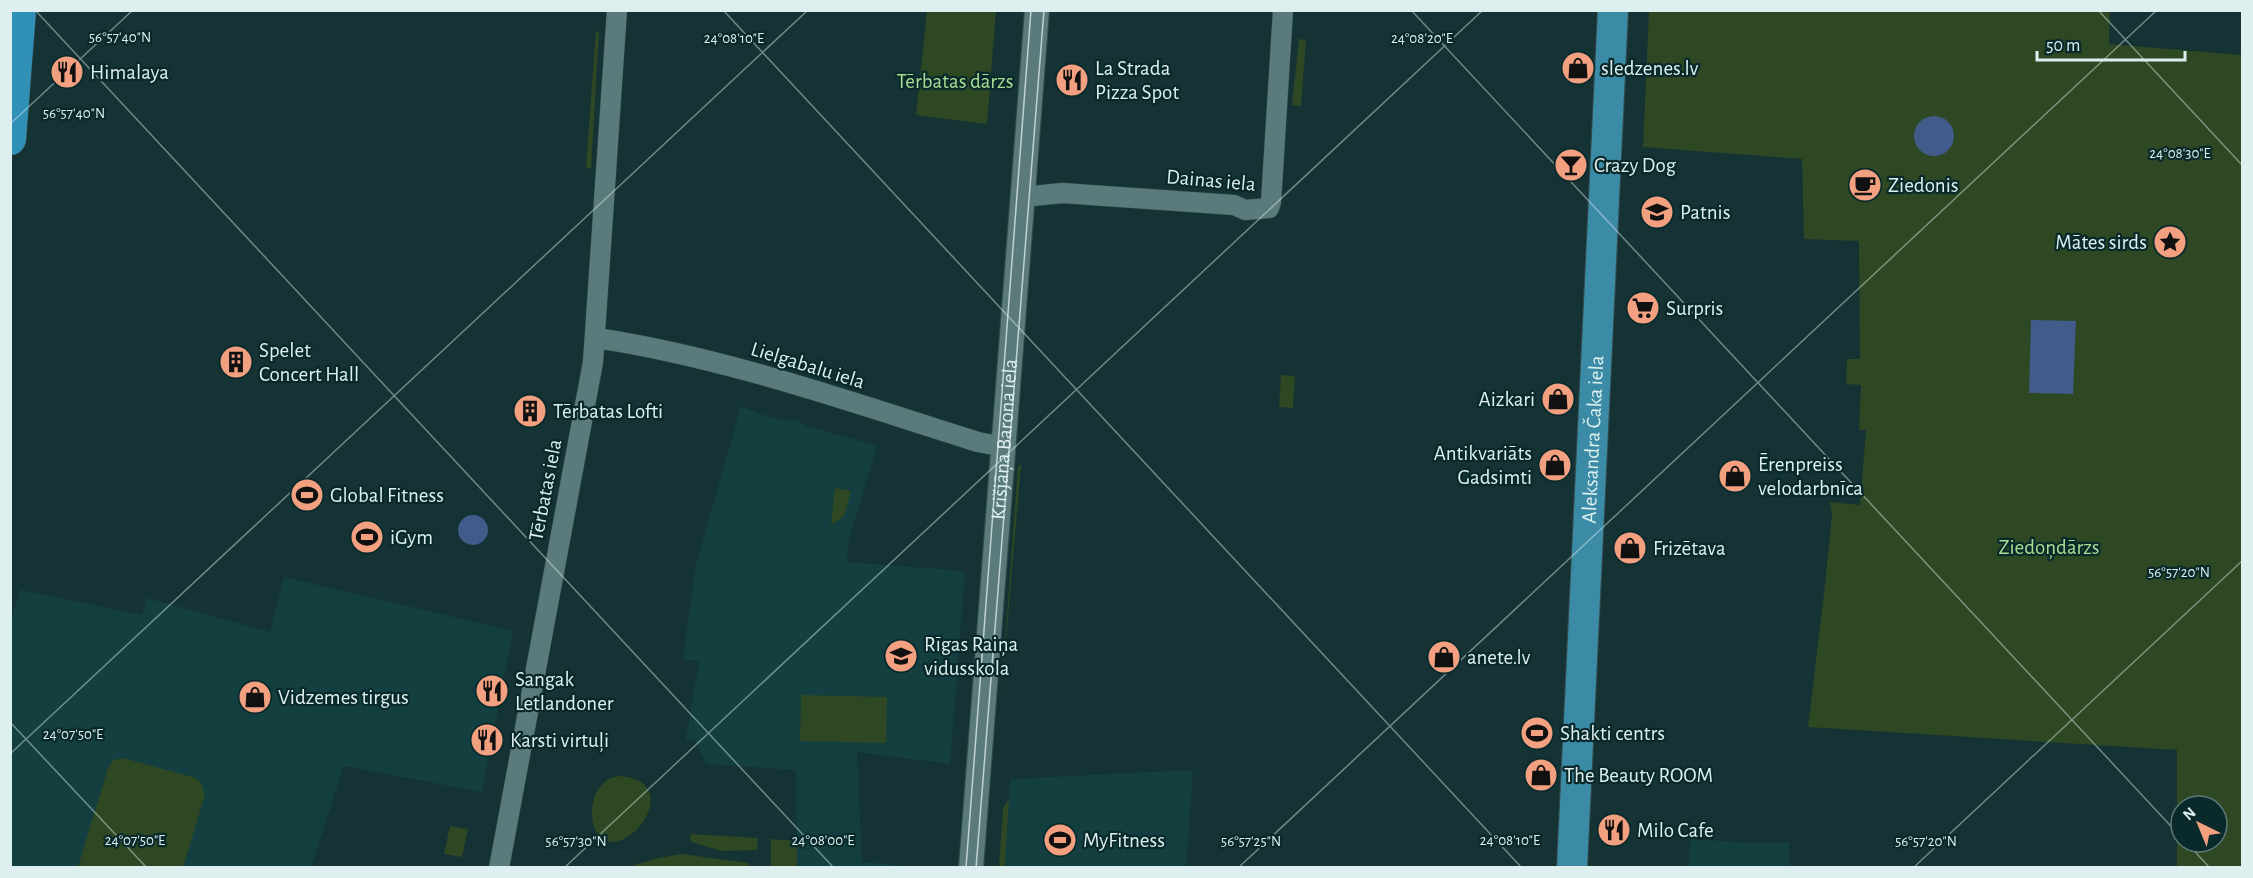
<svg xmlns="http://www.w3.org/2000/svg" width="2253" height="878" viewBox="0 0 2253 878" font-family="'Alegreya Sans',sans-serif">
<rect width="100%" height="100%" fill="#153335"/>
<path fill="#133f41" d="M741,406L757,413L785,421L791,419L798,420L804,425L877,446L848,543L847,562L965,571L950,764L857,752L862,862L916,867H797L796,770L706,764L694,739L686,740L699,661L683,659L696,565Z
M284,577L513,631L482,792L344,766L311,867L11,868L10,622L21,590L142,615L147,598L270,632Z
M1193,770L1186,867L1005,868L1010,779Z
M1690,839L1754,843L1789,842L1790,867H1689Z"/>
<path fill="#2d4822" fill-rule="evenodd" d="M927,11H996L987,124L916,115Z
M1649,11H2110L2109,44L2242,55V867H2177V750L1808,727L1824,594L1832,515L1830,502L1860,505L1866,430H1859L1861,385L1846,384L1847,359H1860L1859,241L1804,239L1802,159L1643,147ZM2181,806H2217V842H2181Z
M596,31L599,33L591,168L589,169L586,167Z
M1299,39L1306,40L1301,106L1292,105Z
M1281,375L1295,376L1293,408L1279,407Z
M1020,465H1021L1001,699L1018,466Z
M835,488L851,491L844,516L831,525Z
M801,695L887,697L886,743L800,741Z
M123,758L196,778L202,785L205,795L183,867H78L108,768L114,760Z
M619,776C694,781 615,878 594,827C588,807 595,779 619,776Z
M1009,799L1005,867H999L1003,808Z
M450,826L468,829L462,857L444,854Z
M690,834L758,838L757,850L722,851L691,842Z
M771,839L797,841V867H771Z
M682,854L748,863L749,867H628L658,858Z"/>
<path fill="#425b8a" d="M1914 136a20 20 0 1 1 40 0a20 20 0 1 1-40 0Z
M2031,320L2076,321L2073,394L2029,393Z
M458 530a15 15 0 1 1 30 0a15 15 0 1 1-30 0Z"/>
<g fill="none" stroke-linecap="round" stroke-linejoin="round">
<g stroke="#354e4f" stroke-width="21">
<path id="minor" d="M1023,197L1062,193L1234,205L1245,210L1269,208L1271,202L1283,10
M596,338C724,357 854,403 978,442L1004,447
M499,868L593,362L617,10"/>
</g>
<g stroke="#354e4f" stroke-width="26">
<g id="tertiary">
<path id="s1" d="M971,868L1037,10"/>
</g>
</g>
<g stroke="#354e4f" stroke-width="32">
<g id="primary">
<path id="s2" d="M1572,868L1613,10"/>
</g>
</g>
<g stroke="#354e4f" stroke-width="33">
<path id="trunk" d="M10,139L20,10"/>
</g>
<use href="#minor" stroke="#5a7a7b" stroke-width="20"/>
<use href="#tertiary" stroke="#5a7a7b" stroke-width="24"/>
<use href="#primary" stroke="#3b8ba7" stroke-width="30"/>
<use href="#trunk" stroke="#3190b6" stroke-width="32"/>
<path stroke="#c0d3d4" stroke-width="1.5" d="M966,868L1031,10
M976,868L1044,10"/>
</g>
<path fill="none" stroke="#ddefef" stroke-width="1.5" stroke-opacity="0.45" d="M35,10L834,868M723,10L1522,868M1411,10L2181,837M2098,10L2242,165M10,124L133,10M10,722L147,868M10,754L808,10M2186,842L2210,868M564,868L1483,10M1238,868L2157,10M1913,868L2242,561"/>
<defs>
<g id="shop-disc" transform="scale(1.725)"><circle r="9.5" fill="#f2a07f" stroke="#09292b"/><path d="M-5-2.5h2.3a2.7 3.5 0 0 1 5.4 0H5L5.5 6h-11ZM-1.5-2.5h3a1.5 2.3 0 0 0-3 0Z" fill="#111"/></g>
<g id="restaurant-disc" transform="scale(1.725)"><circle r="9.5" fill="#f2a07f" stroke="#09292b"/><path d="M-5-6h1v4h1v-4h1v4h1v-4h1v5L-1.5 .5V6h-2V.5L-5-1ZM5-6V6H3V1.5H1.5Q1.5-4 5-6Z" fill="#111"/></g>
<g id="bar-disc" transform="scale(1.725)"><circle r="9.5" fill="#f2a07f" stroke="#09292b"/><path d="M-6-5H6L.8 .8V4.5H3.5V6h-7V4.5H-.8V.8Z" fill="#111"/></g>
<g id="cafe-disc" transform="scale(1.725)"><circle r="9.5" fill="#f2a07f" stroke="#09292b"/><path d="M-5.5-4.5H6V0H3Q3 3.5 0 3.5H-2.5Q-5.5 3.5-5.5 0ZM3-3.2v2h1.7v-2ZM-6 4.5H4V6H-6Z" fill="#111"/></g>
<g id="school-disc" transform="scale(1.725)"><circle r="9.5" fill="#f2a07f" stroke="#09292b"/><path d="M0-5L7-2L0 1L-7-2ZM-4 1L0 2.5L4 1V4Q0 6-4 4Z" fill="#111"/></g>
<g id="sight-disc" transform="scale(1.725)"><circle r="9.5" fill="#f2a07f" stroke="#09292b"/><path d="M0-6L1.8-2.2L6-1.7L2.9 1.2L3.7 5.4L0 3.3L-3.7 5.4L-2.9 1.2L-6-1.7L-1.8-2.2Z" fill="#111"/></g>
<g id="supermarket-disc" transform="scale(1.725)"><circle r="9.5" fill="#f2a07f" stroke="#09292b"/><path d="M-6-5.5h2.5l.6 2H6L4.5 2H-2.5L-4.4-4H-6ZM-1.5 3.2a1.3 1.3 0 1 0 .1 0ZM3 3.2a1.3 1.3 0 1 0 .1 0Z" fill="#111"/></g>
<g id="building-disc" transform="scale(1.725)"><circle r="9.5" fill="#f2a07f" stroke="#09292b"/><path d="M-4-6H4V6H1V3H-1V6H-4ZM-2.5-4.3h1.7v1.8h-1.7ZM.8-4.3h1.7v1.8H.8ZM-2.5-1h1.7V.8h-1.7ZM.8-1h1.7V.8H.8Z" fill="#111"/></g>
<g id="stadium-disc" transform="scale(1.725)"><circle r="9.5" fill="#f2a07f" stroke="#09292b"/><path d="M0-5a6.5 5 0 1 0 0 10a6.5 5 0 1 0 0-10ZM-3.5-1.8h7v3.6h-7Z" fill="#111"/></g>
</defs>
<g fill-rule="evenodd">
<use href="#shop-disc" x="1578" y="68"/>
<use href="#restaurant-disc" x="67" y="72"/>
<use href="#restaurant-disc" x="1072" y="80"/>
<use href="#bar-disc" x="1571" y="165"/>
<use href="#cafe-disc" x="1865" y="185"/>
<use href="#school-disc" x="1657" y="212"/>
<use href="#sight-disc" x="2170" y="242"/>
<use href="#supermarket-disc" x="1643" y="308"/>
<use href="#building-disc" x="236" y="362"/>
<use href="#shop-disc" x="1558" y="399"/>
<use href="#building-disc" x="530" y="411"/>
<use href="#shop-disc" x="1555" y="465"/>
<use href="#shop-disc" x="1735" y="476"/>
<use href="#stadium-disc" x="307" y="495"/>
<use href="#stadium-disc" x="367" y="537"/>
<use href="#shop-disc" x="1630" y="548"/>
<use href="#school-disc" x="901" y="656"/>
<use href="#shop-disc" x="1444" y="657"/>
<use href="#restaurant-disc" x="492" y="691"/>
<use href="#shop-disc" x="255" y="697"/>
<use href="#stadium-disc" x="1537" y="733"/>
<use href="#restaurant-disc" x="487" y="740"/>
<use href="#shop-disc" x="1541" y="775"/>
<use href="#restaurant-disc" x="1614" y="830"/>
<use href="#stadium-disc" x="1060" y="840"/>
</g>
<g text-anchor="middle" stroke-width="4.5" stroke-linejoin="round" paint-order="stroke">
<g font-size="21" fill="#ddefef" stroke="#09292b" text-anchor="start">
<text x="1095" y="75">La Strada<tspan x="1095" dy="24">Pizza Spot</tspan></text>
<text x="1601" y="75">sledzenes.lv</text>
<text x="90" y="79">Himalaya</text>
<text x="1594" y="172">Crazy Dog</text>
<text x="1888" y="192">Ziedonis</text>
<text x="1680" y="219">Patnis</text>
<text x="2147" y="249" text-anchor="end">Mātes sirds</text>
<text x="1666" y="315">Surpris</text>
<text x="259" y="357">Spelet<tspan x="259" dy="24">Concert Hall</tspan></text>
<text x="1535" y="406" text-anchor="end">Aizkari</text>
<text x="553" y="418">Tērbatas Lofti</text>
<text x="1532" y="460" text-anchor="end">Antikvariāts<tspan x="1532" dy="24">Gadsimti</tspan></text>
<text x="1758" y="471">Ērenpreiss<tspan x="1758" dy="24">velodarbnīca</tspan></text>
<text x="330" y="502">Global Fitness</text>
<text x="390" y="544">iGym</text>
<text x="1653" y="555">Frizētava</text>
<text x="924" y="651">Rīgas Raiņa<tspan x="924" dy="24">vidusskola</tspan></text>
<text x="1467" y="664">anete.lv</text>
<text x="515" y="686">Sangak<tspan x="515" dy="24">Letlandoner</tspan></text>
<text x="278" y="704">Vidzemes tirgus</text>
<text x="1560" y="740">Shakti centrs</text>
<text x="510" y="747">Karsti virtuļi</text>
<text x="1564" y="782">The Beauty ROOM</text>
<text x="1637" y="837">Milo Cafe</text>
<text x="1083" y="847">MyFitness</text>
</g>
<g font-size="21" fill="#a9dd93" stroke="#09292b">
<text x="955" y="88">Tērbatas dārzs</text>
<text x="2049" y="554">Ziedoņdārzs</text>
</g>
<g font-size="21" fill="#ddefef" stroke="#09292b">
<text transform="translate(1211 180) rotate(5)" y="7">Dainas iela</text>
<text transform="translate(808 365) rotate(17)" y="7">Lielgabalu iela</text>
<text dy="7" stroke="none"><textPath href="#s1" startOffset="430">Krišjāņa Barona iela</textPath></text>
<text dy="7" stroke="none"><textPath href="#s2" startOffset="429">Aleksandra Čaka iela</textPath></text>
<text transform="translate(545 490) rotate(-79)" y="7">Tērbatas iela</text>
</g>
</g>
<g font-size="15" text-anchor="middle" fill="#ddefef" stroke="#09292b" stroke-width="4.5" stroke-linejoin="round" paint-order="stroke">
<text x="120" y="42">56°57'40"N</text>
<text x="734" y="43">24°08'10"E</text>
<text x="1422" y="43">24°08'20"E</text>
<text x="74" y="118">56°57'40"N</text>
<text x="2180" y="158">24°08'30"E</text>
<text x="2179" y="577">56°57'20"N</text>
<text x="73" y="739">24°07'50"E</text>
<text x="135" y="845">24°07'50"E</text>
<text x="823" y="845">24°08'00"E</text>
<text x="1510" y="845">24°08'10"E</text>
<text x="576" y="846">56°57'30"N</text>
<text x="1251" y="846">56°57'25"N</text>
<text x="1926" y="846">56°57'20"N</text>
</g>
<rect width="2253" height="878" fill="none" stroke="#ddefef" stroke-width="24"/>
<g transform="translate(2199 824) rotate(317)"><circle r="28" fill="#09292b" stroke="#5e7879" stroke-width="1.5"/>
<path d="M0-4.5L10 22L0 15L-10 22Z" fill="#f2a07f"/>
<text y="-9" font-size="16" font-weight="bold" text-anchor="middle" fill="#ddefef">N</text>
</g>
<path d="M2037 51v9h148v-9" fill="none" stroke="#ddefef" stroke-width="3"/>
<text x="2046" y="51" font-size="18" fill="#ddefef" stroke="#09292b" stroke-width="4.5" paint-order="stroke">50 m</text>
</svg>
